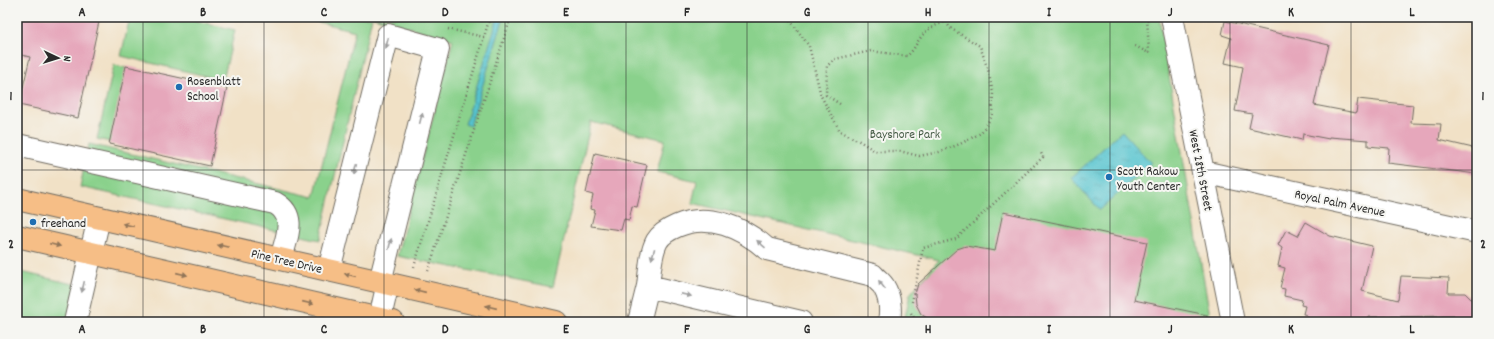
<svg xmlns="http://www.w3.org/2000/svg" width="1494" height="339" viewBox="0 0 1494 339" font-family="Dekko,sans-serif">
<defs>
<pattern id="water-ripples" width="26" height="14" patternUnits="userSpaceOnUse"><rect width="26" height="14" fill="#57c4cf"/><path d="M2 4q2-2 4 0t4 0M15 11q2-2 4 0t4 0" fill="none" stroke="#489fa8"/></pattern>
</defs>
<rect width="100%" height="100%" fill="#f6f6f2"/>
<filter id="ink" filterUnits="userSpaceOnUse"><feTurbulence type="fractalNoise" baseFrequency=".025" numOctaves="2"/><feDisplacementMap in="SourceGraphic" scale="8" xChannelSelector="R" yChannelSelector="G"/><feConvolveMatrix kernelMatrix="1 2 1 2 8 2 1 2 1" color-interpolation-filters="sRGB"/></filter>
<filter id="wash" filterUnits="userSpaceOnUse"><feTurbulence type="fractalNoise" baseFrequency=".012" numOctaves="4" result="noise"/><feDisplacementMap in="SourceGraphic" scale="16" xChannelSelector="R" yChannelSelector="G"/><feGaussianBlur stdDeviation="0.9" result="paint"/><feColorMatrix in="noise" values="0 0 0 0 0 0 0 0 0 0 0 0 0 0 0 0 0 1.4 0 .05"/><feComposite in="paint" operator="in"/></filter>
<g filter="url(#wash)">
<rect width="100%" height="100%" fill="#f1e1c6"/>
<path fill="#8ad18c" stroke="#5a7e5c" d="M130,17H181L235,30L223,80L121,56Z
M298,17H372L320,240L80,187L89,144L314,197L355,31Z
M373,17H1159L1211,322H904L910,294L939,260L692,203L697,181L657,172L665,140L591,122L553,287L397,256L453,40Z
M114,65L159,75L142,149L97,139Z
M17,271L77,285L69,322H17Z"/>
<path fill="url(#water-ripples)" stroke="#41787d" d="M498,17H504L470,126L465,124Z
M1122,131L1151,163L1100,210L1071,178Z"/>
<g id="blocks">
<path fill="#e6a7bb" d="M17,17H100L78,118L19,105L30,57L17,54Z
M1225,21L1329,45L1323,69H1322L1314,105L1356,113L1358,99L1413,105L1411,123L1441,124L1439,140L1477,149V174L1388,163L1389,148L1368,146V140L1329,137V139L1303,134L1302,140L1249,128L1252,114L1235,111L1243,67L1225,63L1231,38L1222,35Z
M126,66L227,88L210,166L109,144Z
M595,153L647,165L637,207L632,206L629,220L624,219L621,230L591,226L595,210L590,209L593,195L586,193Z
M1003,212L1147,242L1134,300L1207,315L1206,322H933L921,314L916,304L915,294L918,284L957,249L966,246L995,251Z
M1306,222L1330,236L1372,246L1362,291L1398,300L1401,276L1449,278L1448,293H1465L1471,299H1477V322H1454V316L1369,317L1368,322H1305L1307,315L1303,314L1305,306L1301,305L1302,300L1284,296L1285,289L1280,288L1285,268L1278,266L1282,248L1278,245L1286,230L1298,236Z"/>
</g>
</g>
<g filter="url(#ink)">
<use href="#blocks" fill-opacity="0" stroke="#706b61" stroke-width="1"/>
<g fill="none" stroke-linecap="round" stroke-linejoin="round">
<g stroke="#706b61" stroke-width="24">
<path id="minor" d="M1172,17L1233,322
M17,145L275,203C298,216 286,238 281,259
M1203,172L1477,232
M329,270L388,35L438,49L380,282
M648,286L801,322
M75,322L99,218
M379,322L388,283
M639,322C642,310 645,298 648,286C650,272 650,254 657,241C661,234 670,229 677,226C709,212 743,228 767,249L873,275C876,279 882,283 884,287C890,297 891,311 889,322"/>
</g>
<g stroke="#706b61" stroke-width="24">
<path id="major" d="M17,199L556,322
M17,236L393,322"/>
</g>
<path stroke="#706b61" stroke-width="2.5" stroke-dasharray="1 3" stroke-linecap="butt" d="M788,17L809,46L821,96L840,131L861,142L875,151H900L919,156L939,152L960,144L981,133L992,116L993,93L988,70L980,46L950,28L943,17
M448,29L484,37L490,17
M1135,46L1149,53L1147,17
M840,104L826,95L827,66L835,59L871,51L907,56C916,48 915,44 922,36C931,23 951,21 965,17
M414,267L484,37
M428,271L511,17
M912,302L923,248L956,239L1043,157L1041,153
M911,313L917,322"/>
<use href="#minor" stroke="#fff" stroke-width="22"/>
<use href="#major" stroke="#f6be86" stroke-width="22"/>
</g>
<defs><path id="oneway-solid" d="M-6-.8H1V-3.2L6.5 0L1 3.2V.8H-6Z"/></defs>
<g fill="#a0a0a0">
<use href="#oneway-solid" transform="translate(387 43) rotate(104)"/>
<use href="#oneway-solid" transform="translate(421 118) rotate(-76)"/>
<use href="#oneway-solid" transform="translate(355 169) rotate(104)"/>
<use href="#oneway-solid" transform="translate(390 244) rotate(-76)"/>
<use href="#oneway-solid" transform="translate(761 244) rotate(-139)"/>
<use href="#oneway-solid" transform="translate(653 254) rotate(106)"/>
<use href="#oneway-solid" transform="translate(882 285) rotate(-127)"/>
<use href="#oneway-solid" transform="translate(83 287) rotate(103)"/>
<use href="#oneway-solid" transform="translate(686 295) rotate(13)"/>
</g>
<g fill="#907458">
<use href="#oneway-solid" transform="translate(128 225) rotate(-167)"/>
<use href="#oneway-solid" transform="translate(55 245) rotate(13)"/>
<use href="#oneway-solid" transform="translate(223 246) rotate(-168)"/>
<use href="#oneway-solid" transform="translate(182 274) rotate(13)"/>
<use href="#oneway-solid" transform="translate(350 275) rotate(-167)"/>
<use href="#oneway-solid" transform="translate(420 291) rotate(-167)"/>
<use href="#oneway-solid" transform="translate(308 303) rotate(13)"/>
<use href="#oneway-solid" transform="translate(491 307) rotate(-167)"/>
</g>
</g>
<path fill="none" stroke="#2b2b2b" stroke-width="1" stroke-opacity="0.55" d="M143,17V322M264,17V322M384,17V322M505,17V322M626,17V322M747,17V322M868,17V322M989,17V322M1110,17V322M1230,17V322M1351,17V322M17,170H1477"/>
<g fill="#1f6fb2" stroke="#f6f6f2" stroke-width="1.5">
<circle cx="179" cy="87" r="4"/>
<circle cx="1109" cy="177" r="4"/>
<circle cx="33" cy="222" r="4"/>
</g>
<g text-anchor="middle" stroke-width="4" stroke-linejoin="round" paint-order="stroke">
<g font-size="13" fill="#2b2b2b" stroke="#f6f6f2" text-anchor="start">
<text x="187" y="85">Rosenblatt<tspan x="187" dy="15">School</tspan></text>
<text x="1117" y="175">Scott Rakow<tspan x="1117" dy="15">Youth Center</tspan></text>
<text x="41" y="227">freehand</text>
</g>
<g font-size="13" fill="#485d48" stroke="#f6f6f2">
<text x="905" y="138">Bayshore Park</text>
</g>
<g font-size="13" fill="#2b2b2b" stroke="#f6f6f2">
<text transform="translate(1202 170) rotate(79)" y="5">West 28th Street</text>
<text transform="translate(1340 202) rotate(12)" y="5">Royal Palm Avenue</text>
<text transform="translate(287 260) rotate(13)" y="5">Pine Tree Drive</text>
</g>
</g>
<rect width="1494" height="339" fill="none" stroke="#f6f6f2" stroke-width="44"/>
<g transform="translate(58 58) rotate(94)" stroke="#f6f6f2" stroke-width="3" paint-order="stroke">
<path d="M0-3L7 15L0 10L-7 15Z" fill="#2b2b2b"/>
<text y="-6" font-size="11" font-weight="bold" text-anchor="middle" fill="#2b2b2b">N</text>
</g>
<rect x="22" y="22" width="1450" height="295" fill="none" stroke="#2b2b2b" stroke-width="1.5"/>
<g font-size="13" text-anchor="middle" font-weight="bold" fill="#2b2b2b">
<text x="82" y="16">A</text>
<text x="203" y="16">B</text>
<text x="324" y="16">C</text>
<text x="445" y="16">D</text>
<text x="566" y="16">E</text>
<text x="687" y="16">F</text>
<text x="807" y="16">G</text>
<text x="928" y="16">H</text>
<text x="1049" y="16">I</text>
<text x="1170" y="16">J</text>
<text x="1291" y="16">K</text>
<text x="1412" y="16">L</text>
<text x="11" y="100">1</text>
<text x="1483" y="100">1</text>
<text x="11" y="248">2</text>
<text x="1483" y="248">2</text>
<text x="82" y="333">A</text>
<text x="203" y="333">B</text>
<text x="324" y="333">C</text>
<text x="445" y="333">D</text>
<text x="566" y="333">E</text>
<text x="687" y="333">F</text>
<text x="807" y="333">G</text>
<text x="928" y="333">H</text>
<text x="1049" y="333">I</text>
<text x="1170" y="333">J</text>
<text x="1291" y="333">K</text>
<text x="1412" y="333">L</text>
</g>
</svg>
